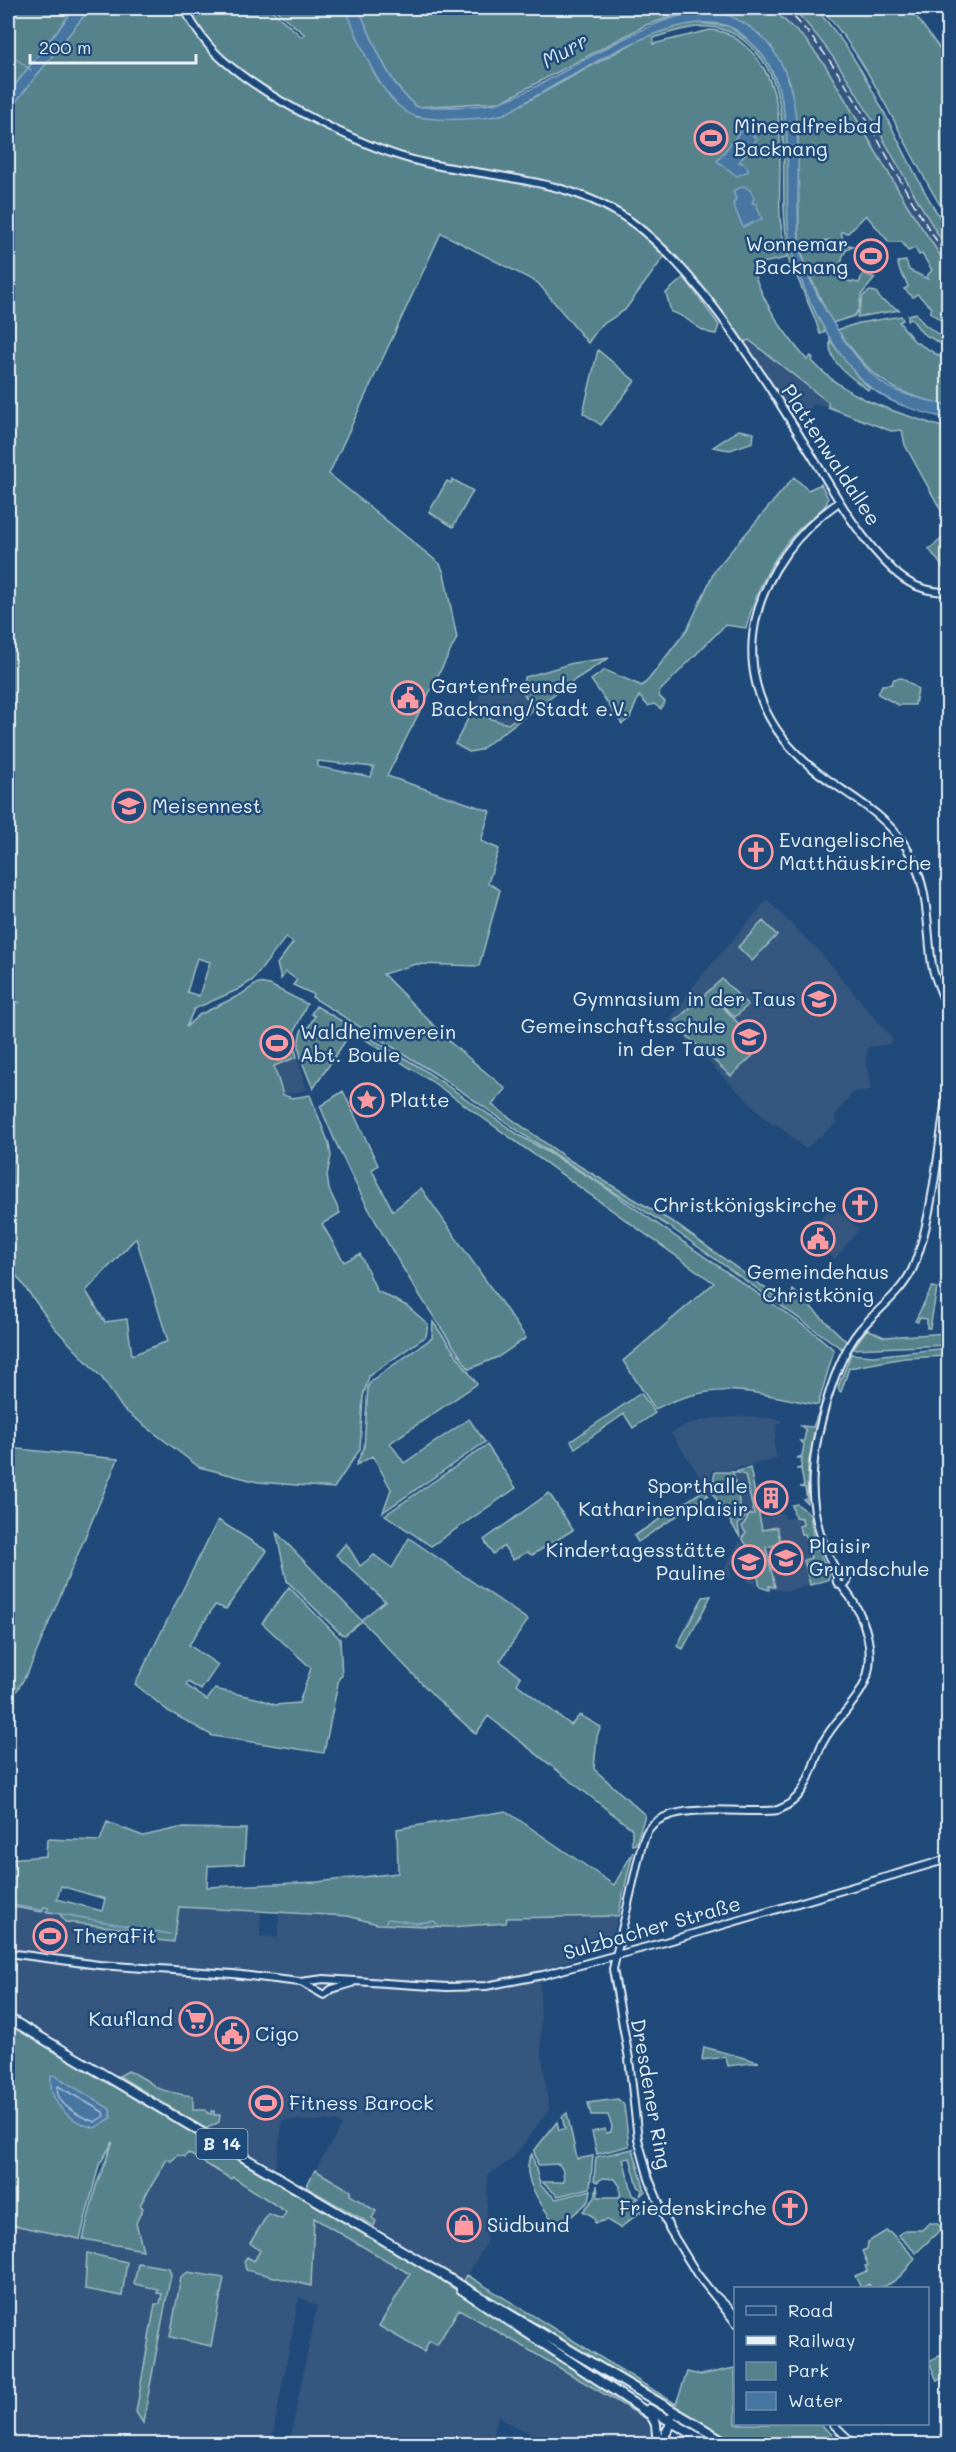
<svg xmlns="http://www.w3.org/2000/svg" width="956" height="2452" viewBox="0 0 956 2452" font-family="Mali,sans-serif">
<rect width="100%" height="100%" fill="#1f4a7a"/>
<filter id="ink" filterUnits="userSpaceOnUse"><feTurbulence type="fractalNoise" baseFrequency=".0167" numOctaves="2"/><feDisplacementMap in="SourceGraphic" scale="12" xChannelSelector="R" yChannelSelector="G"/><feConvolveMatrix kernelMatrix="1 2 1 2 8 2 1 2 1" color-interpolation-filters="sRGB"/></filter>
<g filter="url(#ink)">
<path fill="#36577f" d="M771,8H792L817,35L845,75L948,250V267L909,208L825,65L805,39Z
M749,340L828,403V407L814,405L797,418L789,412L744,342Z
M484,685L520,688L532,706L508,725L471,713Z
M767,900L819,951L893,1040L891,1044L868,1047L866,1061L871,1090L853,1092L834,1117L837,1123L805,1149L778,1125L771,1124L668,1022L698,980Z
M297,1057L307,1090L283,1095L274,1065Z
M829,1208L833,1211L835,1209L859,1229L835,1259L828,1253L833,1247L826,1241L829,1237L815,1225Z
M748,1416L781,1420V1424H777L774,1446L777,1459L728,1470H712L709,1486H706L671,1433L684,1426L709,1419Z
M750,1468L761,1518L783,1513L785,1519L795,1517L794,1514L811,1519L814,1541L830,1574L828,1580L787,1591L763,1588L755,1554L735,1526L726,1473Z
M740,1541L751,1555L757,1585L747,1582L749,1569L741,1560L730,1565L731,1577L720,1576Z
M8,1906L61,1914L65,1922L129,1929L128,1937L174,1941L178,1907L261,1913L260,1936L278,1938L279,1912L348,1916L377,1924L450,1927L506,1923L507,1918L618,1916L610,1945L540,1971L541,2047L549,2110L513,2158L488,2175L486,2244L464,2281L374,2226L376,2221L371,2218L375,2211L349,2195L351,2191L315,2170L342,2125L336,2121L283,2120L275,2168L8,2010Z
M188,2152L231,2178L232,2177L286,2212L282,2220L270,2213L251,2245L260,2250L254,2261L246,2257V2270L298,2283L313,2218L411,2274L380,2326L437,2345L458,2308L652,2422L654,2434L650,2444H528L530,2433L502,2420L498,2414L492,2444H289L317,2306L299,2297L271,2444H8V2224L143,2250L136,2223L143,2208L139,2206L167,2159L171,2161L178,2155L185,2157Z"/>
<path fill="#56838b" stroke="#9fbac2" stroke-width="1.5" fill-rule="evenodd" d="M8,8H75L8,94Z
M90,8H269L302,37L304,34L273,8H345L382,85L416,117L447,119L504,114L642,38L691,22L728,26L751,42L766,58L780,89L786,119L791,245L788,246C775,183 801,89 748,44C719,18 688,26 654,38L653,44L710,30C724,31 732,35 743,44C793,84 777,160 780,217C781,231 785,244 787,258L752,265C760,300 783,332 807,360L811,356L813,358L812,361C849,402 898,412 948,429V523L905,445L902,430L891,431L828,407V402L749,340L744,342L669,250L625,310L600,326L588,343L538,283L441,233L329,474L440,564L444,573L457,638L387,776L490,811L481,841L499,849L488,883L500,890L479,966L416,964L383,974L452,1044L506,1089L492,1105L571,1161L674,1223L787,1304L793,1290L846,1341L842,1349L670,1227L533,1141L436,1074L312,997L313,994L293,985L297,980L286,972L281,979L277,964L293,943L286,937L253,980L237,990L194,1009L186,1027L199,1015L240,995L258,983L270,985L307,1004L292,1037L297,1057L274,1066L283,1095L292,1098L310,1095L329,1144L331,1156L327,1175L329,1189L340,1213L322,1224L344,1262L360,1254L377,1291L407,1306L428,1324L426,1336L369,1376L363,1397L360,1449L334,1488L258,1482L199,1467L123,1409L102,1378L54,1327L8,1264V111ZM318,761L373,767H374L371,777L318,767ZM197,958L210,962L199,996L187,992ZM136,1238L168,1341L132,1355L127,1319L105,1322L86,1291Z
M358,8H771L805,39L825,65L909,208L948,267V326L930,312L932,308L917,294L913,297L904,289L908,287C906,277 898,274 898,262L906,261L909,270L928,279L927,276L932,270L922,254L919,255L915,248L908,251L902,242H889L866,215L848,233L841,232L844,243L830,240L799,244L798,136L790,83L771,46L706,11H690L646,25L501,102L417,107C387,84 374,41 358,8Z
M792,8H815C875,71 900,159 948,230V250C897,174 856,71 792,8Z
M821,8H910L948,60V218C904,150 876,69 821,8Z
M831,241L853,246C842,250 840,262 842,273L848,281L859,283L863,273L875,278L861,295L859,309L854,316L832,323L807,270L800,246Z
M788,247H791L800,275L825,330L823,333L820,334L815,319L794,270L790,271Z
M684,277L719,325L716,334C700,334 688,315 671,312L666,293Z
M870,291L876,292L881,300L899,310L857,317L863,296Z
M916,313L923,323L948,342V348L922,333L911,318L908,320V315Z
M901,316L903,320L899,322L914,341L948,361V405C888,393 873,378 837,330L859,323Z
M830,340L858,377L870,388L868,390C852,378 827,363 830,340Z
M598,350L635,381L601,425L583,413Z
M739,430L754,433L753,442L730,450L713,447Z
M794,477L808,490L821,484L828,498L827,503C819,515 807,521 797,531C770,560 756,591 746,628L725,625L660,691L659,696L665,702L661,709L654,704L648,706L639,696L630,718L622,724L591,680L605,670L642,686L649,679L688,628L715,570Z
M452,479L473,491L453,527L429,512L447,481L451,483Z
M948,534V574L929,549Z
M609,658L565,686L480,750L469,752L455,744L471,713L508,724L532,706L520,688L525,677L573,663Z
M902,678L918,689L915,705H898L878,694L882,685L892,684L894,679Z
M763,921L777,935L752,961L738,947Z
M722,979L748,1005L735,1017L712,995L761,1048L731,1076L673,1023Z
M316,1006L421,1068L519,1135L594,1180L816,1334L834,1350L818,1405C754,1393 717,1378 655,1409L623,1361L714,1283L431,1081L352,1031L313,1089C306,1069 291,1046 304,1026L308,1028L315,1016L311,1014Z
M343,1091L378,1165L372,1170L393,1211L421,1188L526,1338L498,1357L469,1369C410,1284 359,1202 320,1106Z
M932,1287L937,1288L930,1328H927V1319L919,1318L918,1322L915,1321Z
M433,1322L477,1384L390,1443L404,1463L469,1419L485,1442L383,1512L391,1489L373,1456L356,1465L364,1448L368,1386L372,1380L432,1338Z
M867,1329L884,1337L948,1333V1345L853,1349Z
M938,1349H948V1356L904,1358L849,1368L841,1392L839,1391L838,1387L851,1354L873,1356Z
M641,1393L655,1413L633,1428L624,1414L575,1448L571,1441Z
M820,1408L808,1465L807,1503L803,1499L807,1498L805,1488L800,1487L804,1486L801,1469H796L801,1468L802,1458H797L802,1456L804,1444L800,1441H804L806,1430L801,1426L813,1427Z
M487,1445L516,1488L431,1546L385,1515Z
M8,1448L118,1459L29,1670L8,1706Z
M750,1468L762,1530L777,1527L781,1544L766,1547L775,1587L769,1586V1590L760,1587L753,1555L742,1538L746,1533L742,1527L749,1515L754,1514L745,1475L735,1472Z
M715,1472H733L742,1516H746L738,1525L740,1537L711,1491Z
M704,1490L708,1495L638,1542L634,1536Z
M549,1493L573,1530L532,1555L527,1552L513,1560L504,1546L493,1554L484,1540Z
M797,1504L810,1514L814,1541L830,1574L828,1580L810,1585L804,1560L811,1558L805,1534H801L799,1526L803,1525L802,1518L795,1517L792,1505Z
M218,1520L267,1551L226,1609L215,1605L189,1645L218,1665L201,1690L188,1682L186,1685L207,1700L215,1689L260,1699L275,1705L299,1703L311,1668L262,1623L289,1587L340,1639L342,1676L339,1678L324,1753L213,1736L168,1711L135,1684Z
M276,1532L361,1620L385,1601L336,1555L346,1543L360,1566L374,1555L392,1568L409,1538L528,1620L500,1661L521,1677L517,1684L571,1725L580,1715L601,1727L597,1736L594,1769L645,1815L636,1844L632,1845V1829L488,1716L476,1734L435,1697L362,1621L345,1635L341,1634L287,1581Z
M711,1596L683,1649L677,1646L703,1597Z
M506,1811L614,1885L633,1852L618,1916L507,1918L506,1923L450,1927L377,1924L348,1916L179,1907L174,1942L128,1937V1929L65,1922L60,1914L47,1912L48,1908L44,1907L42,1912L8,1906V1859L46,1856L47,1839L100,1841L107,1822L143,1836L179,1828L246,1829L244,1864L208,1866L207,1887L317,1882L398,1873L397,1829ZM61,1886L105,1899L102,1911L57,1899Z
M8,2024L429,2272L585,2377L643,2412L652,2422L459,2309L437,2345L429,2341L424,2352L379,2326L410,2274L314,2218L311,2286L246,2270L244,2261L247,2257L254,2261L260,2251L250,2243L268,2214L282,2219L286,2212L233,2177L231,2179L188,2153L185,2157L178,2155L171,2161L167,2159L140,2205L143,2208L136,2223L143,2250L83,2239L96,2186L113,2142L99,2165L80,2239L8,2224Z
M704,2047L759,2062L728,2066L726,2057L702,2060Z
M128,2071C140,2075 149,2082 156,2087C161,2091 185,2095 193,2096V2110H206L207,2113L211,2114V2111H214V2115H220L219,2122L206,2129L119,2076Z
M618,2099L624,2105L629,2146L597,2154L592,2132L605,2129L606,2133L611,2132L612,2126L608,2115H591L588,2103Z
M567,2113L577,2159L593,2156L590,2188L558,2196L542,2182H564L563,2171L559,2164L538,2165L534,2151L557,2122L559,2130L565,2129L562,2117Z
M633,2149L645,2191L640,2196L642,2190L638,2186L630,2158L623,2159L633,2195L639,2198L631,2203L633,2211L642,2205L644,2209L620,2228L607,2220L595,2223L594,2217L583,2211L595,2198L597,2185L598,2197H620V2186L615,2179L603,2178L597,2182L594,2180L596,2157Z
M532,2154L540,2185L556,2199L591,2190L589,2201L558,2228C545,2210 517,2176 532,2154Z
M315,2170L351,2191L350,2195L376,2211L372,2218L376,2221L374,2226L306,2187Z
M929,2223H936L942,2228L916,2253L898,2235L905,2230H922Z
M886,2231L891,2233L915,2258C904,2274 891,2289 871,2288L869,2284L861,2288L855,2276L867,2271L865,2266L868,2265L862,2251L867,2249L868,2242Z
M87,2253L127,2262L122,2296L85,2289Z
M138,2263L169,2268L171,2274L143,2423L136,2412L155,2304H160L162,2294L157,2293L158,2289L134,2284Z
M188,2272L224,2278L211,2346L170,2337L181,2277Z
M467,2275L676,2404L687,2372L700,2375L735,2368L736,2424H820L843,2444H739L464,2281Z
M948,2352V2375L937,2381L929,2361Z"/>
<path fill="#4676a2" stroke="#87a7c4" stroke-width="1.5" d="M75,8H90L8,112V94Z
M345,8H358C374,41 387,84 417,107C439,107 484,108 503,101C560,82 662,0 722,13C820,47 793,163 799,243C803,281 855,368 888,387C906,396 929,401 948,405V419C926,413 900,407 881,395C839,369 795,284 789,235C782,165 805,76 736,30C686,0 579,72 534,97C524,102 514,110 504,114C488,119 454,120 437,119C426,118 414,118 405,111C374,88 360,40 345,8Z
M743,128L757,139L739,162L745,164L749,171L737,176L717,161Z
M744,186L750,190L754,198L752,203L756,204L762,219L743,227L733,204L736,199L733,191Z
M54,2075L110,2109L111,2118L95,2128C70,2122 48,2104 51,2076Z"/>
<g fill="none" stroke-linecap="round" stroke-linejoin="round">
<path stroke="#a7c0d6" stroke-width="1.5" d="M58,2086L103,2112L104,2116L95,2122C81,2117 53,2104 58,2086Z"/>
<path stroke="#87a7c4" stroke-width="1.5" d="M8,53L31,70
M8,997L20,1003
M8,1904L170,1934
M386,1922L388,1919L416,1923L434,1921L439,1926"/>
<g stroke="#e8f1f8" stroke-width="10">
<path id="tertiary" d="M184,8C194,27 207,46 223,60C271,102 373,154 435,165C505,179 578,180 637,226C706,280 768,384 814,459C837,498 860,539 893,570C908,585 928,592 948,592
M839,502C755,560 717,669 794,751C828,788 878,803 906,847C930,885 926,923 932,965C935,982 944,996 948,1012
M836.5 1580a5.5 5.5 0 1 1 11 0a5.5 5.5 0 1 1-11 0Z
M837,1578C836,1567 829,1558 825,1548C816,1524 811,1498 813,1473C815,1434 834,1362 859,1331C876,1310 899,1296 912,1270C933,1223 939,1139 948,1087
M8,1953L99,1965L233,1974L300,1982L324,1979L447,1987L486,1986L543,1975L665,1942L948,1859
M301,1982L324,1995L332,1989L352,1983
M716,2296L736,2315
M736,2323L697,2274L670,2230L649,2179L638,2139L629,2059L613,1969L640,1852C642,1845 644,1836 648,1830C668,1799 745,1815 778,1810C808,1798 810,1770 822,1744C832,1724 849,1710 860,1692C881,1658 865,1613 841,1585
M833,2424L854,2444"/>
</g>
<g stroke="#e8f1f8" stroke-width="12">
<path id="primary" d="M8,2018L729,2444
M461,2289L651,2415L656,2424L657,2435
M649,2409L710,2444
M663,2438L670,2426L671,2418"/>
</g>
<use href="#tertiary" stroke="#1f4a7a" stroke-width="6"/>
<use href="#primary" stroke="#1f4a7a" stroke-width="8"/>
<path stroke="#e8f1f8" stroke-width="1.5" stroke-dasharray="9 4.5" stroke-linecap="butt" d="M785,8C857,78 890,177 948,257"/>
</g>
</g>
<defs>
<g id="stadium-ring" transform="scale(1.725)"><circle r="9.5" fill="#1f4a7a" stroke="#ff9aa2" stroke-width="1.5"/><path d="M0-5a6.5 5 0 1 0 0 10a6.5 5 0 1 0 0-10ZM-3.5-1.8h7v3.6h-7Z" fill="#ff9aa2"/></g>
<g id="civic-ring" transform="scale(1.725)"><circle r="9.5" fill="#1f4a7a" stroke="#ff9aa2" stroke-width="1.5"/><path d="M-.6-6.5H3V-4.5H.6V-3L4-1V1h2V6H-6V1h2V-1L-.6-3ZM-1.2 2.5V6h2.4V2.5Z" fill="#ff9aa2"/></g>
<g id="school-ring" transform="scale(1.725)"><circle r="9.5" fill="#1f4a7a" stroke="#ff9aa2" stroke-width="1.5"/><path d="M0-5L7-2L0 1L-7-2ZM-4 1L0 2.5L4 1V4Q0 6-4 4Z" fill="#ff9aa2"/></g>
<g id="church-ring" transform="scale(1.725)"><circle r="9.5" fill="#1f4a7a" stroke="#ff9aa2" stroke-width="1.5"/><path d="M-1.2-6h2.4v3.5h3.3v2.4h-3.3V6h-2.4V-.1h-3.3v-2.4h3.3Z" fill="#ff9aa2"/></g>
<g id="sight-ring" transform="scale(1.725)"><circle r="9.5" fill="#1f4a7a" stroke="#ff9aa2" stroke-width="1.5"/><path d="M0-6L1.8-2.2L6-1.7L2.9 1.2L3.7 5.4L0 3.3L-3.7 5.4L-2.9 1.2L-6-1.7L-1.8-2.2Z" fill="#ff9aa2"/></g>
<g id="building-ring" transform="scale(1.725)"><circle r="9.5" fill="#1f4a7a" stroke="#ff9aa2" stroke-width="1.5"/><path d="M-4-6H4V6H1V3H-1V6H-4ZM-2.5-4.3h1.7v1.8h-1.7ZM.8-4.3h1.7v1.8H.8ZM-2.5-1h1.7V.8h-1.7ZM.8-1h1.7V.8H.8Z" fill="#ff9aa2"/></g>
<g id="supermarket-ring" transform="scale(1.725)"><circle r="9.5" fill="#1f4a7a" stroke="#ff9aa2" stroke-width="1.5"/><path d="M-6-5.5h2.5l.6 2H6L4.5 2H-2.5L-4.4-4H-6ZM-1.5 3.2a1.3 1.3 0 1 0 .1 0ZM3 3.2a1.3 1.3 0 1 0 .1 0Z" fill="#ff9aa2"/></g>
<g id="shop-ring" transform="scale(1.725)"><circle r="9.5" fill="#1f4a7a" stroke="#ff9aa2" stroke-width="1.5"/><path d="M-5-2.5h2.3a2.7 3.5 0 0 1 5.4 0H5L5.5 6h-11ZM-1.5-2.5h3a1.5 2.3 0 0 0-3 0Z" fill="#ff9aa2"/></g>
</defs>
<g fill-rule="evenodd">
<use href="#stadium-ring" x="711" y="138"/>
<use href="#stadium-ring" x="871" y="256"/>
<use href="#civic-ring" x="408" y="698"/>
<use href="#school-ring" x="129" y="806"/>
<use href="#church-ring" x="756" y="852"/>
<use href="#school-ring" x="819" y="999"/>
<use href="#school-ring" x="749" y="1037"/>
<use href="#stadium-ring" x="277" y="1043"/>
<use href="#sight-ring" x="367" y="1100"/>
<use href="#church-ring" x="860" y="1205"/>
<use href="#civic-ring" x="818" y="1239"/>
<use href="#building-ring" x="771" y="1498"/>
<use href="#school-ring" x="786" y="1558"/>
<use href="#school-ring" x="749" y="1562"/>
<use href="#stadium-ring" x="50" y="1936"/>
<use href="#supermarket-ring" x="196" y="2019"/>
<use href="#civic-ring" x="232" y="2034"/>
<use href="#stadium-ring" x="266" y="2103"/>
<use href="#church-ring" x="790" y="2208"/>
<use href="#shop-ring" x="464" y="2225"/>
</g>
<g text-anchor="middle" stroke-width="5" stroke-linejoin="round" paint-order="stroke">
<rect fill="#1f4a7a" stroke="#acbfd2" stroke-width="1.5" x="196.5" y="2129" width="51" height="30" rx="4.5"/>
<g font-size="18" font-weight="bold" fill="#e8f1f8">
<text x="222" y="2150">B 14</text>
</g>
<g font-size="20" fill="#e8f1f8" stroke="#1f4a7a" text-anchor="start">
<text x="734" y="133">Mineralfreibad<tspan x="734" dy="23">Backnang</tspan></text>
<text x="848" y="251" text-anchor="end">Wonnemar<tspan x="848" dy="23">Backnang</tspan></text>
<text x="431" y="693">Gartenfreunde<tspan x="431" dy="23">Backnang/Stadt e.V.</tspan></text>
<text x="152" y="813">Meisennest</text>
<text x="779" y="847">Evangelische<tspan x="779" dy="23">Matthäuskirche</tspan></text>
<text x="796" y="1006" text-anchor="end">Gymnasium in der Taus</text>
<text x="726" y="1033" text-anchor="end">Gemeinschaftsschule<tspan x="726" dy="23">in der Taus</tspan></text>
<text x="300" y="1039">Waldheimverein<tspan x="300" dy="23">Abt. Boule</tspan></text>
<text x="390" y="1107">Platte</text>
<text x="837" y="1212" text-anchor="end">Christkönigskirche</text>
<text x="818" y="1279" text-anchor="middle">Gemeindehaus<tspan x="818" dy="23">Christkönig</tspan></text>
<text x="748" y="1493" text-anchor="end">Sporthalle<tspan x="748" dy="23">Katharinenplaisir</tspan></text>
<text x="809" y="1553">Plaisir<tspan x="809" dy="23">Grundschule</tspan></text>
<text x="726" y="1557" text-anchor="end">Kindertagesstätte<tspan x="726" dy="23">Pauline</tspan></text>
<text x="73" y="1943">TheraFit</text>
<text x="173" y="2026" text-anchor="end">Kaufland</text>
<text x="255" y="2041">Cigo</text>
<text x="289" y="2110">Fitness Barock</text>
<text x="767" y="2215" text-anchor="end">Friedenskirche</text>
<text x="487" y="2232">Südbund</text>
</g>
<g font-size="20" fill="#e8f1f8" stroke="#1f4a7a">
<text transform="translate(831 455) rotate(57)" y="7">Plattenwaldallee</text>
<text transform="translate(652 1928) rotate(-16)" y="7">Sulzbacher Straße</text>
<text transform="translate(651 2094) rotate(80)" y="7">Dresdener Ring</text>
</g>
<g font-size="21" font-style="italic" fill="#d0dfeb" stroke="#1f4a7a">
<text transform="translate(565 51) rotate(-29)" y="7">Murr</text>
</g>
</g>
<rect width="956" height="2452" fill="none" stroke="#1f4a7a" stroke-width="30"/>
<rect x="15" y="15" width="926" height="2422" fill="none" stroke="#e8f1f8" stroke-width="2" filter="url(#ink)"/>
<rect x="734" y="2287" width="195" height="138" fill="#1f4a7a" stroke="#6f8dac" stroke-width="1.5"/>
<rect x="746" y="2306" width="30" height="9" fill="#1f4a7a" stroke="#6f8dac" stroke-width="1.5"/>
<text x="788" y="2317" font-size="18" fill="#e8f1f8">Road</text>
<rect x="746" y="2336" width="30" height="9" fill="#e8f1f8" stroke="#6f8dac" stroke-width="1.5"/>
<text x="788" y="2347" font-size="18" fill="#e8f1f8">Railway</text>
<rect x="746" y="2362" width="30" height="18" fill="#56838b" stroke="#6f8dac" stroke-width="1.5"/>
<text x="788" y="2377" font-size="18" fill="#e8f1f8">Park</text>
<rect x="746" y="2392" width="30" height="18" fill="#4676a2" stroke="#6f8dac" stroke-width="1.5"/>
<text x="788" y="2407" font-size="18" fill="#e8f1f8">Water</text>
<path d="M30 54v9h166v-9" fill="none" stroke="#e8f1f8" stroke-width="3"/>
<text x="39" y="54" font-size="18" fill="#e8f1f8" stroke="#1f4a7a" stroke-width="4.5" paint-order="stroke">200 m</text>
</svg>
